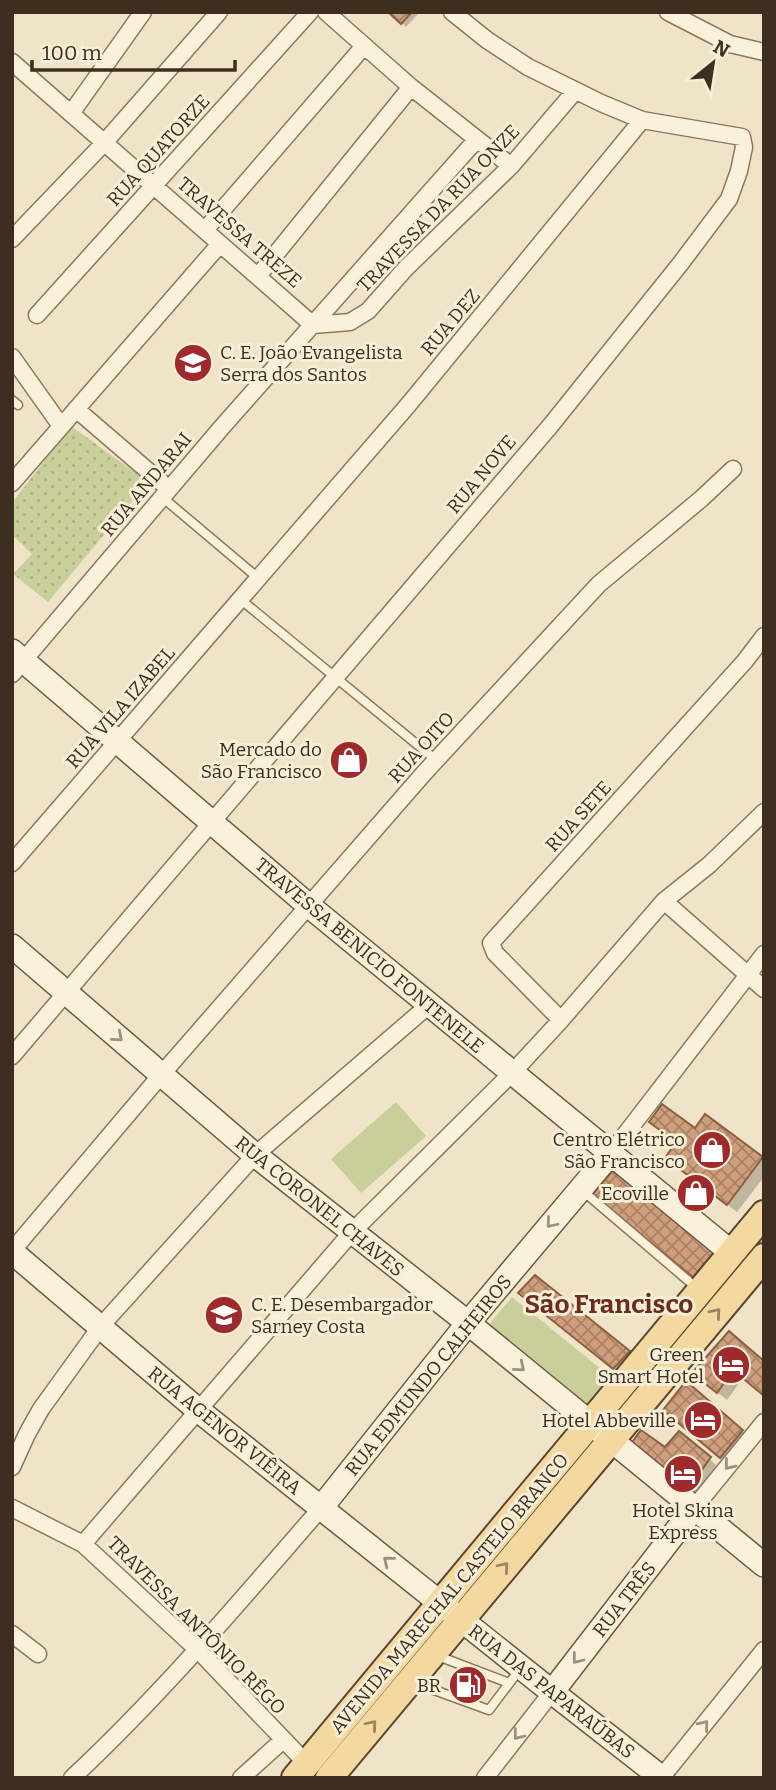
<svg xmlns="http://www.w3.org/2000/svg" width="776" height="1790" viewBox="0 0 776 1790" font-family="Bitter,serif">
<defs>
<pattern id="grass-dots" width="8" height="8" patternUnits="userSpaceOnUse" patternTransform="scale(1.75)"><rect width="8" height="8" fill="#c9cf9b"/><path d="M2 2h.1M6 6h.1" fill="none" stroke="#aeb285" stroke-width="1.8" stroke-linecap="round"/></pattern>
<pattern id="building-cross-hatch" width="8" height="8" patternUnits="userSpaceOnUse" patternTransform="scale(1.75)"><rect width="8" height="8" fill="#cf9f7d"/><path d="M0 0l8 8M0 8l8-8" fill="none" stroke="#a98266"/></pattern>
</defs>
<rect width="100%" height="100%" fill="#f0e4c8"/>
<path fill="url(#grass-dots)" d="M71,426L148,482L48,602L13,574L32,554L12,535V503Z"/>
<path fill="#c9cf9b" d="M396,1102L426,1136L361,1193L331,1159Z
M512,1297L611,1377L585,1409L486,1328Z"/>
<path fill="#0003" d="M391,12H420L406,27Z
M651,1122L695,1130L762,1159L764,1161V1177L737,1212L667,1158L677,1144Z
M535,1277L629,1353L635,1359L620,1374L527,1300Z
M729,1333L743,1378L727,1400L704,1382Z
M674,1419L742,1431L751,1440L730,1466Z
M639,1451L710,1459L716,1465L695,1495Z"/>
<path fill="url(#building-cross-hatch)" stroke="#8d5f41" stroke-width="2" d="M388,12H412L401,24Z
M662,1104L695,1128L705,1114L763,1157L727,1205L665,1158L676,1142L649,1122Z
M618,1164L718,1249L693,1277L592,1195Z
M535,1275L630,1351L613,1369L518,1293Z
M729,1331L764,1361V1396L733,1370L717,1393L692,1373Z
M686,1381L743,1430L720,1458L663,1410Z
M641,1430L665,1447L679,1431L711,1457L688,1490L630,1445Z"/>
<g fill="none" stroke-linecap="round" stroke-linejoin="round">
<g stroke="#8d765c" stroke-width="11">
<path id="lane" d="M12,400L18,405
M162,497L258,578
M240,599L436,760
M583,1191L698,1289
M438,1656L509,1683
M415,1683L489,1710L520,1669"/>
</g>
<g stroke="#8d765c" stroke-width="19">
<path id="street" d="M326,12L411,87L511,166
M668,12L730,44L764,52
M12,62L313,325
M72,112L143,12
M205,230L364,46
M12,239L104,143L219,12
M258,276L411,87
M37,315L310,12
M313,325L350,322L368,311L406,268L511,166L575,91
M12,357L61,426
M76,409L169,489
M12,483L220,244
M12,674L222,427L477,139
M12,863L409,404L642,120
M664,901L764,989
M561,1020L495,953L491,943L745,661L764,636
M12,1056L551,425L681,263L729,199L739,171L744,147L742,137L642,120L601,103L528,67L487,40L452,12
M611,1153L764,954
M12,1251L161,1075L425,772L599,584L701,499L733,469
M12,1467L27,1434L41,1409L101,1326L255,1155L429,1005
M12,1508L83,1544L198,1650L307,1764
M694,1508L764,1422
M83,1544L352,1232L512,1073L561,1020L664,901L709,865L764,812
M12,1634L38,1654
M72,1778C162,1694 241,1600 321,1508
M241,1778L283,1740
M485,1778L552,1692
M661,1778L764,1650"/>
</g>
<g stroke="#6f573f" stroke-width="26">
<path id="secondary" d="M12,651L308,905L732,1253
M12,946L255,1155L468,1323L764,1565
M12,1252L198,1410L552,1692L662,1778
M321,1508L468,1323L611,1153
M552,1692L694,1508"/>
</g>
<g stroke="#5b4430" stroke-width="30">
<path id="primary" d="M295,1778L764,1214
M329,1778L764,1257"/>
</g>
<use href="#lane" stroke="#faf1dc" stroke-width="8"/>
<use href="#street" stroke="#faf1dc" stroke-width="16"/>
<use href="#secondary" stroke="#faf1dc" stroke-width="23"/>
<use href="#primary" stroke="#f3d9a0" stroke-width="26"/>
</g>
<defs><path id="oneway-chevron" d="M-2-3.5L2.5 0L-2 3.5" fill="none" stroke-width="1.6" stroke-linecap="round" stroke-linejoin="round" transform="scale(1.75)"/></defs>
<g stroke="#9c907e">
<use href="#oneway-chevron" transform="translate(118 1037) rotate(41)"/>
<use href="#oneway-chevron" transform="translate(551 1223) rotate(130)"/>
<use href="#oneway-chevron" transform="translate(520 1367) rotate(40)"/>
<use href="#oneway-chevron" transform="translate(729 1465) rotate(129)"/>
<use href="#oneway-chevron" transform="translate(388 1561) rotate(-141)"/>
<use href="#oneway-chevron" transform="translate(577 1659) rotate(128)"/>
<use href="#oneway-chevron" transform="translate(704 1725) rotate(-51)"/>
<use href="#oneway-chevron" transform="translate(518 1735) rotate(128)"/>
</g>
<g stroke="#988460">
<use href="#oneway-chevron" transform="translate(716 1313) rotate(-50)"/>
<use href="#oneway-chevron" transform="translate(504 1567) rotate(-50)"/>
<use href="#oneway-chevron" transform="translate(372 1725) rotate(-50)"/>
</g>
<defs>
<g id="school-disc" transform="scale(2.0125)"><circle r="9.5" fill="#9e2a2b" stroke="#f7eed8"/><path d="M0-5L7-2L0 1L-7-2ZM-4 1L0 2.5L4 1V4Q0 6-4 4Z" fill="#fff"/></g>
<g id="shop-disc" transform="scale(2.0125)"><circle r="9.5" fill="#9e2a2b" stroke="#f7eed8"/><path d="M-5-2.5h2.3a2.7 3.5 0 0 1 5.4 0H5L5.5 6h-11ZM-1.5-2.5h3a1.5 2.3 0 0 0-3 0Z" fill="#fff"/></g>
<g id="hotel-disc" transform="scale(2.0125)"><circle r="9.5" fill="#9e2a2b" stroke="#f7eed8"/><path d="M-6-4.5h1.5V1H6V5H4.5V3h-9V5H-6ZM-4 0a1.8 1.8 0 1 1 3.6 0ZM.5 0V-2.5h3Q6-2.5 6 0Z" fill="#fff"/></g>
<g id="fuel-disc" transform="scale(2.0125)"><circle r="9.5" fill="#9e2a2b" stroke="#f7eed8"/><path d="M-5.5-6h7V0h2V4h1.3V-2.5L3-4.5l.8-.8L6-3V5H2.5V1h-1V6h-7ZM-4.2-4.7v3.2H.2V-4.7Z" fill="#fff"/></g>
</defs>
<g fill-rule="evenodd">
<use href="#school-disc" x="193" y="363"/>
<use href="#shop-disc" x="349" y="760"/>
<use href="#shop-disc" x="712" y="1150"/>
<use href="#shop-disc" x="696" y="1193"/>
<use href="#school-disc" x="224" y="1315"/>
<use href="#hotel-disc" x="731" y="1365"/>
<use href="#hotel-disc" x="703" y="1420"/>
<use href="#hotel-disc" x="683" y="1474"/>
<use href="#fuel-disc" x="468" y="1685"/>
</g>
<g text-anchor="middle" stroke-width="6" stroke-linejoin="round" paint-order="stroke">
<g font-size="19" fill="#3d2e20" stroke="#f7eed8">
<text transform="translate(158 150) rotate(-48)" y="7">RUA QUATORZE</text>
<text transform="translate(438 208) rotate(-46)" y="7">TRAVESSA DA RUA ONZE</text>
<text transform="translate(240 232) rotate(41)" y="7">TRAVESSA TREZE</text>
<text transform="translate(450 322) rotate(-50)" y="7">RUA DEZ</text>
<text transform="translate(481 474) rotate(-50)" y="7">RUA NOVE</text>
<text transform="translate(146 484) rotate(-50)" y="7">RUA ANDARAI</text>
<text transform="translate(120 707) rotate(-49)" y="7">RUA VILA IZABEL</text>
<text transform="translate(421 747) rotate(-48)" y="7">RUA OITO</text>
<text transform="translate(578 816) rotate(-48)" y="7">RUA SETE</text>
<text transform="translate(370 955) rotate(40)" y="7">TRAVESSA BENICIO FONTENELE</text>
<text transform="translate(320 1206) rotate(39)" y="7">RUA CORONEL CHAVES</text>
<text transform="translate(428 1375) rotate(-51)" y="7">RUA EDMUNDO CALHEIROS</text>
<text transform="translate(225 1430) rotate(39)" y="7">RUA AGENOR VIÊIRA</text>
<text transform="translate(449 1593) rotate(-50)" y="7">AVENIDA MARECHAL CASTELO BRANCO</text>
<text transform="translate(624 1599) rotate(-52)" y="7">RUA TRÊS</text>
<text transform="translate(197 1625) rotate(45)" y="7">TRAVESSA ANTÔNIO RÊGO</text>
<text transform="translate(552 1691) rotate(38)" y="7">RUA DAS PAPARAÚBAS</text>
</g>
<g font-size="19" fill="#3d2e20" stroke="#f7eed8" text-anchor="end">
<text x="220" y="359" text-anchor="start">C. E. João Evangelista<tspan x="220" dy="22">Serra dos Santos</tspan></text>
<text x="322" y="756">Mercado do<tspan x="322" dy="22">São Francisco</tspan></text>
<text x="685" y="1146">Centro Elétrico<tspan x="685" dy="22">São Francisco</tspan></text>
<text x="669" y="1200">Ecoville</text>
<text x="251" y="1311" text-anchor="start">C. E. Desembargador<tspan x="251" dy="22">Sarney Costa</tspan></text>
<text x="704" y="1361">Green<tspan x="704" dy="22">Smart Hotel</tspan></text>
<text x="676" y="1427">Hotel Abbeville</text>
<text x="683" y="1517" text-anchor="middle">Hotel Skina<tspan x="683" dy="22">Express</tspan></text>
<text x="441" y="1692">BR</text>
</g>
<g font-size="26" font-weight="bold" fill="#6b2e1e" stroke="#f7eed8">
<text x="609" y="1313">São Francisco</text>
</g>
</g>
<rect width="776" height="1790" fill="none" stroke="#3d2e20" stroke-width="28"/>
<g transform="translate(713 63) rotate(30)" stroke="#f7eed8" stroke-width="5" paint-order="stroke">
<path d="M0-5L12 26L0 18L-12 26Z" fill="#3d2e20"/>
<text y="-10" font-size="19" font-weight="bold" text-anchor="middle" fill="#3d2e20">N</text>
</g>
<path d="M32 60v10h203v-10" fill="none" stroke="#3d2e20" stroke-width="3.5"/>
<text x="42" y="60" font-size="21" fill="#3d2e20" stroke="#f7eed8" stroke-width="5" paint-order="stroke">100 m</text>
</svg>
